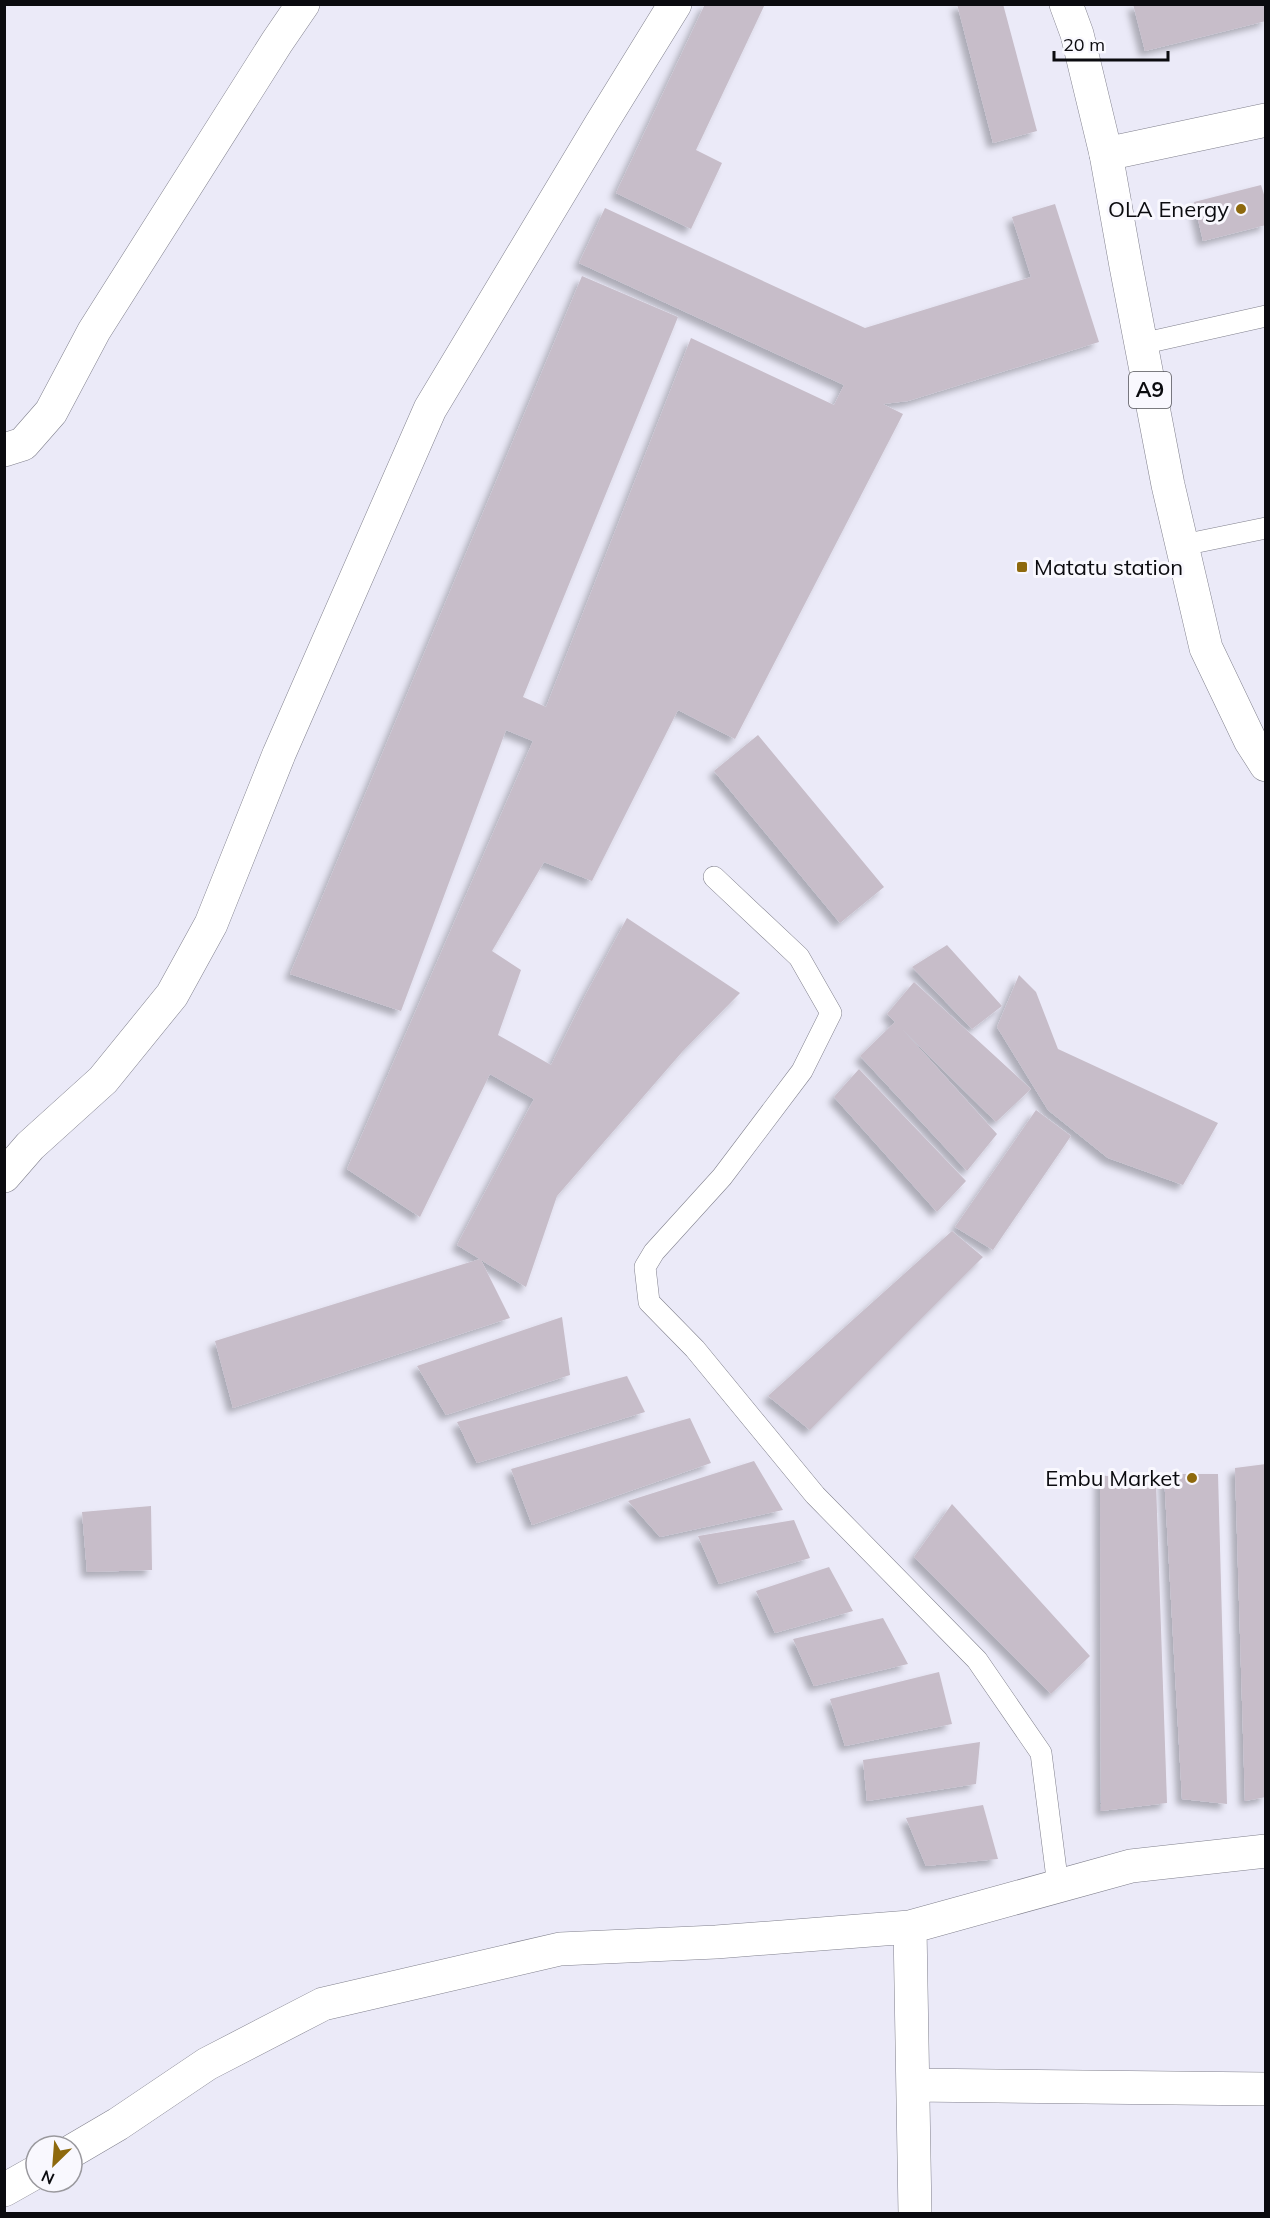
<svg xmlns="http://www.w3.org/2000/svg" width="1270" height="2218" viewBox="0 0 1270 2218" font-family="Mulish,sans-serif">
<defs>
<filter id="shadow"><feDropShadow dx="-5.5" dy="5.5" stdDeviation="3" flood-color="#0004"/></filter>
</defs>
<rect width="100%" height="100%" fill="#ebeaf8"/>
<path fill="#c7bdc9" filter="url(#shadow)" d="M705,4H765L696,150L722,163L691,229L616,193Z
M957,4H1003L1037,131L993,143Z
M1133,4H1266V21L1145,51Z
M1261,185L1266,201V225L1203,241L1194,202Z
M1055,204L1099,342L908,401L883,404L903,414L735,739L678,710L592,881L544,862L492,951L521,970L498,1035L551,1065L586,994L627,918L740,993L682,1052L557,1196L526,1287L481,1260L510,1318L233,1408L215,1341L480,1259L457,1245L534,1099L490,1074L420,1217L347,1169L533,741L506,730L401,1011L290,974L582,276L678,317L523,697L546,707L691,338L834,405L844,385L579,263L605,208L865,328L1031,277L1012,217Z
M758,735L884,887L840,923L714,771Z
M947,945L1002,1006L972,1029L912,967Z
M1019,975L1036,992L1058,1049L1218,1123L1183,1185L1108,1158L1048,1110L997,1027Z
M914,982L1031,1089L996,1122L902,1029L997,1134L967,1171L860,1056L895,1022L887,1014Z
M859,1069L966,1181L937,1212L834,1097Z
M1036,1110L1071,1136L993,1250L955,1227Z
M952,1231L983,1257L810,1430L768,1396Z
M562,1317L570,1375L446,1415L417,1366Z
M627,1376L645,1412L477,1463L457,1422Z
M690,1418L711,1463L532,1525L511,1469Z
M754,1461L783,1510L660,1537L628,1501Z
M1266,1464V1797L1245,1801L1235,1468Z
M1164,1474H1218L1227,1804L1182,1799Z
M1100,1475L1156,1483L1167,1803L1101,1811Z
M952,1504L1090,1656L1051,1694L914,1557Z
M151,1506L152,1570L87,1572L82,1512Z
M794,1520L810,1558L719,1584L698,1536Z
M829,1567L853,1611L775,1633L756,1591Z
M883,1618L908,1664L814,1686L793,1639Z
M939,1672L952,1724L845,1746L830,1699Z
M980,1742L976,1784L867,1801L863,1760Z
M983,1805L998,1859L926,1866L906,1818Z"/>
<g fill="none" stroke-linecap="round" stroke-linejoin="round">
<g stroke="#81808d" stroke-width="22">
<path id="service" d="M1141,344L1266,316
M1183,545L1266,528
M714,877L799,957L831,1013L802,1071L722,1177L654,1252L645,1267L649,1302L695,1349L815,1495L977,1660L1041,1753L1058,1886"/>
</g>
<g stroke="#81808d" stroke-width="34">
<path id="minor" d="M1106,154L1266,120
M4,450L23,444L51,412L94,331L277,42L303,4
M4,1176L30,1146L103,1080L172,995L211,924L279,754L430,409L601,124L675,4
M910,1927L915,2214
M913,2085L1266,2089
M72,2151L118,2124L207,2064L323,2004L560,1949L716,1942L910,1927L1131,1866L1266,1851
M4,2190L36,2172"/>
</g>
<g stroke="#81808d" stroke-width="34">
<path id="trunk" d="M1066,4L1077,34L1106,154L1126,266L1168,485L1206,648L1250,740L1266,765"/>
</g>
<use href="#service" stroke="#fff" stroke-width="21"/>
<use href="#minor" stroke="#fff" stroke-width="33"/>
<use href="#trunk" stroke="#fff" stroke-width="33"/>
</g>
<g fill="#8e690d" stroke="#f9f8fe" stroke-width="2">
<circle cx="1241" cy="209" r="6"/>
<rect x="1016" y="561" width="12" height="12" rx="3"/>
<circle cx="1192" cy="1478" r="6"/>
</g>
<g text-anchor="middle" stroke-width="6" stroke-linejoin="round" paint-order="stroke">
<rect fill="#f9f8fe" stroke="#525257" stroke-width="1.5" x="1129" y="372" width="42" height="36" rx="4.5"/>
<g font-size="21" font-weight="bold" fill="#0b0b0f">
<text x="1150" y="397">A9</text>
</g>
<g font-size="22" fill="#0b0b0f" stroke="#f9f8fe" text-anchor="end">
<text x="1229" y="217">OLA Energy</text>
<text x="1034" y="575" text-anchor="start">Matatu station</text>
<text x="1180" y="1486">Embu Market</text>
</g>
</g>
<rect width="1270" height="2218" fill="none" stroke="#0b0b0f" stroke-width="12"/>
<g transform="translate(54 2164) rotate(205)"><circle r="28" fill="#f9f8fe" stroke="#9a999e" stroke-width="1.5"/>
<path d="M0-4.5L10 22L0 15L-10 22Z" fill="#8e690d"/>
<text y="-9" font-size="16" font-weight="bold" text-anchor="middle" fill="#0b0b0f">N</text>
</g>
<path d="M1054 51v9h114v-9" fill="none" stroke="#0b0b0f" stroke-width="3"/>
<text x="1063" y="51" font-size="18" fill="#0b0b0f" stroke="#f9f8fe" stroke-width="4.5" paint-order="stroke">20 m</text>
</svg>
